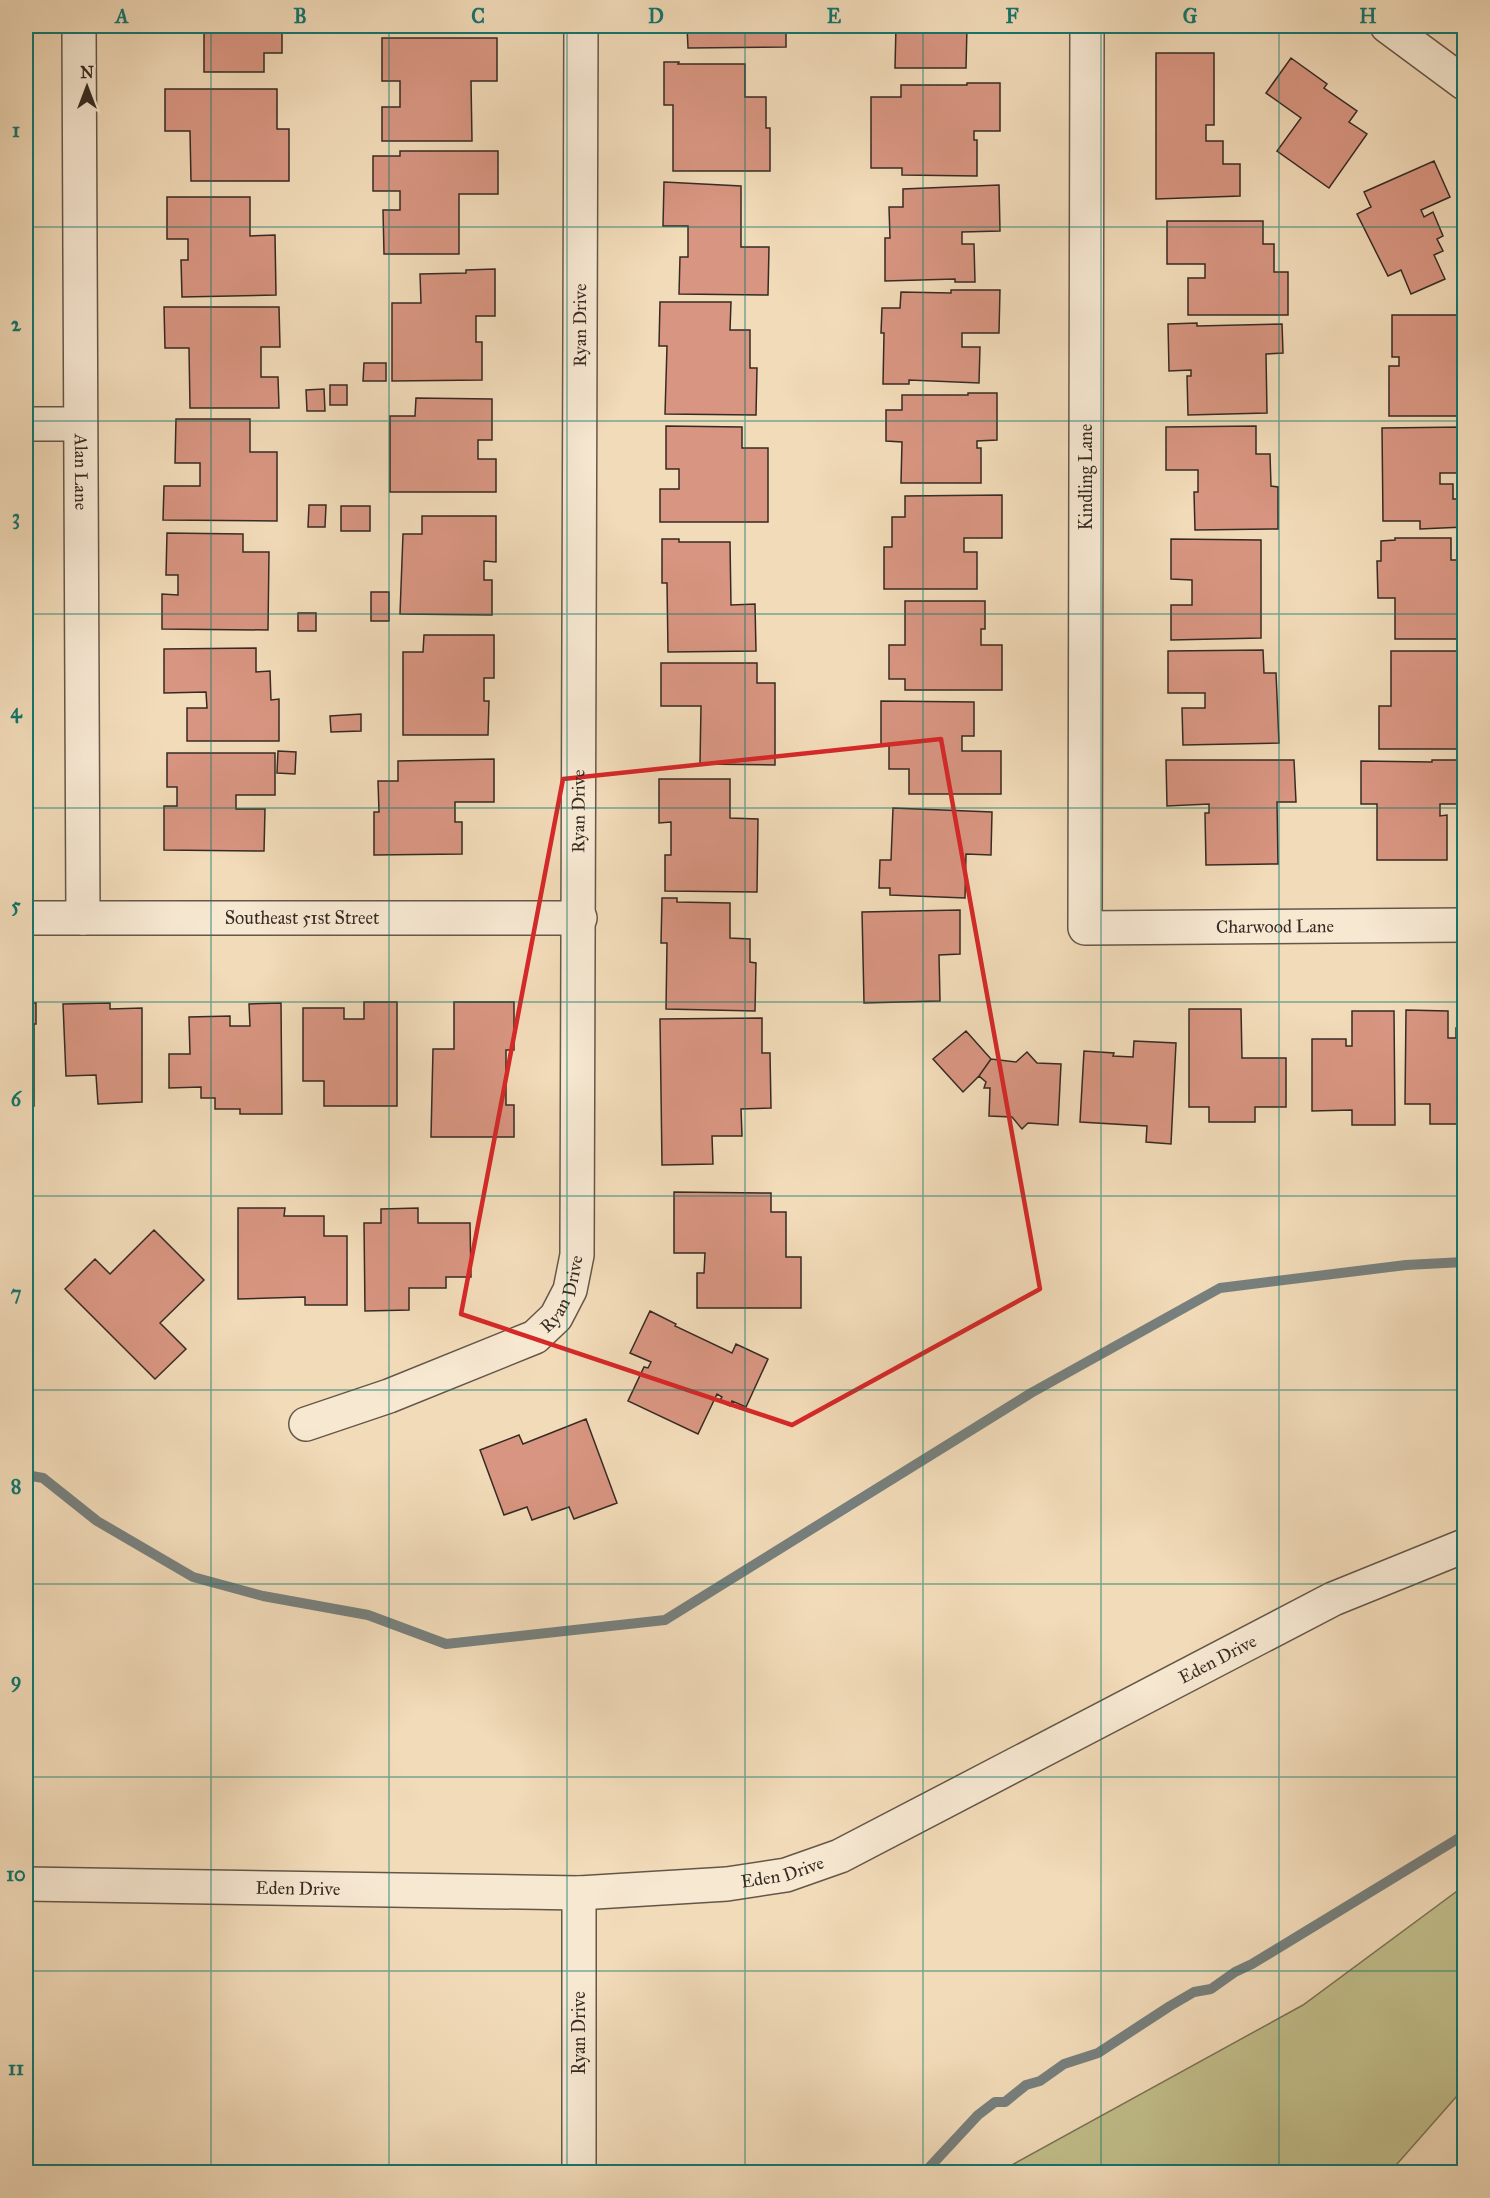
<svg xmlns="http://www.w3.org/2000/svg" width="1490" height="2198" viewBox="0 0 1490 2198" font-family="'IM FELL Great Primer',serif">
<rect width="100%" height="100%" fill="#f2dbb9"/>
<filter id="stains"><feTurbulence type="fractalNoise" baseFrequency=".00333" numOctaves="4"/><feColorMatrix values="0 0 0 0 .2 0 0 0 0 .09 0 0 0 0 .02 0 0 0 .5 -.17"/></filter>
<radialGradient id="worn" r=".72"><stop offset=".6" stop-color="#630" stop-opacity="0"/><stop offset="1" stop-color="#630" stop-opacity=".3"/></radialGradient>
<path fill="#c1be8b" stroke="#7c7457" stroke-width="1.5" d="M1464,1886V2088L1390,2172H999L1303,2005Z"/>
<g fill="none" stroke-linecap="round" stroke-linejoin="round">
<path stroke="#77807e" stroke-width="10" d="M26,1475L43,1478L97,1521L193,1577L263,1596L368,1615L446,1644L665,1620L1031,1393L1220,1288L1406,1265L1464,1262
M925,2172L978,2115L995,2102H1005L1026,2085L1040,2081L1064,2064L1098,2053L1170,2006L1194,1992L1211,1989L1235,1972L1252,1964L1464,1835"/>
</g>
<path fill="#d89581" stroke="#362b23" stroke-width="1.5" d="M204,26H264V28H282V53H264V72H204Z
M330,26H350V29L330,30Z
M392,26H473V30H392Z
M687,26H786V47L688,48Z
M896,26H967L966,68H895Z
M382,38H497V81H471L472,141H382V107H400V81H382Z
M1156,53H1214V125H1206V141H1223V164H1240V196L1156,199Z
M1291,58L1327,84L1324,88L1357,111L1349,122L1367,134L1329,188L1277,151L1301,118L1266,93Z
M664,62H679L678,64H745V97H766V128H770V171H673V105H664Z
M967,83H1000V131H974V140H977V176L902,175V168H871V97H901V85H967Z
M165,89H277V129H289V181H191L190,131H165Z
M400,151H498V194H459V254H384L383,210H400V191H373V156H400Z
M1434,161L1450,197L1421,210L1424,217L1433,212L1443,236L1437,239L1443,251L1434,255L1445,279L1411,294L1401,270L1388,276L1357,214L1371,207L1364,192Z
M664,182L741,186V247H769L768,295L679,294L680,257H688V226H663Z
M999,185L1000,231L962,232V244H974L975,282H955V279L885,281V238H890L889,207H903V189Z
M167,197H250V236L275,235L276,295L182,297L181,260H188V239H167Z
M1167,221H1263V244H1274V272H1288V315H1188V278H1205V264H1167Z
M495,269V316H476V342H482V380L392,381V303H421L420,274L466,273V270Z
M951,290H1000L999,333H962V347H980L979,383L909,380V384H883L884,333H881L882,308H900L901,292L951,293Z
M660,302H731L730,330H750V368H757L756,415L665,414L667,346H659Z
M164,307H279L280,347H261V377H278L279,408H190L189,348H165Z
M1392,315H1464V395H1458L1457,416H1389V366H1399V357H1392Z
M1197,323V326L1282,324L1283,353L1266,354L1267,413L1188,415L1187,376H1191V370L1169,371L1168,324Z
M364,363H386V381H363Z
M330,385H347V405H330Z
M324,389L325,411H307L306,390Z
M968,393H997V440L977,441V448H981V483H901L902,442L886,441V410H902V395H968Z
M416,398L492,399V440H478V459H496V492H390V416H415Z
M176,419H250V452H277V521L163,520L164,486H200V463H175Z
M666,426L742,427V448H768V522H660V489H679V469H666Z
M1256,426V454H1270L1271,486L1278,487V529L1195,530L1194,492H1198V470H1166V427Z
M1464,427V473H1440V484H1453V499H1464V527L1420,529V521H1383L1382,428Z
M1002,495V538H964V552H977V589H884V547H892V517H905V496Z
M309,505H326L325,527H308Z
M341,506H370V531H341Z
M422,516H496V562L484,561V580H492V615L400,614L403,534H422Z
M167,533L243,534V552H269L268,630L162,629V594L178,595V575H166Z
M1395,538H1451V560H1464V639H1395V598H1378L1377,561H1381V541L1395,540Z
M662,539H679V542H730L731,605L755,604L756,651L668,652L667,583H662Z
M1171,539L1261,540V638L1171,640V605H1192V580L1171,579Z
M371,592H389V621H371Z
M905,601H985V629H981V645H1002V690H905V679H889V645H905Z
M298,613H316V631H298Z
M26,631H31V659H26Z
M424,635H494V678H484V701H489L488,735H403V652H423Z
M256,648V672L270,671L271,700L279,699V741H187V708H207L206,692L164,693V649Z
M1263,650L1264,673H1276L1279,743L1183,745L1182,708H1205V693H1168V651Z
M1391,651H1464L1463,749H1379V706H1391Z
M661,663H757V683H775V765L700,764L701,706H661Z
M881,701L974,702V736H962V751H1001V794H909V769H889V744H881Z
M361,714V731L331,732L330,716Z
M278,751L296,752L295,774L277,773Z
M167,753H275V795H236V809H265L264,851L164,850V806H177V787H167Z
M494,759V802H455V822H462V854L374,855V812H379L378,781H398V761Z
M1166,760H1294L1296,802H1277L1278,864L1206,865L1205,813H1209V804L1167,806Z
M1432,760H1464V804H1440V816L1447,815V860H1377V804H1361V761L1432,762Z
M659,779H730V818L758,819L757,892L665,891V855H671V822L659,823Z
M893,808L992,812L991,855L966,854L965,898L890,895V888H879L880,860H891Z
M662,898H677V902L730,903V938L750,939V962L756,963L755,1011L666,1009L667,943H661Z
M960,910V954L939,955L940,1001L864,1003L862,912Z
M364,1002H397V1106H324V1081H303V1008H344V1019H364Z
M454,1002H514V1050H506V1105H514V1137H431L433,1049H454Z
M26,1003H36V1024H34V1106H26Z
M110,1003V1009L142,1008V1102L98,1104L96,1075L66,1076L63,1004Z
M281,1003L282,1114H240V1109H215V1098H201V1087L169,1088V1054H190L189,1017L230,1016V1026H250L249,1004Z
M1189,1009H1241L1242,1058H1286V1107H1255V1122H1209V1107H1189Z
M1406,1010L1448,1011V1038H1456V1028H1464V1104H1458V1124H1430V1104H1405Z
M1352,1011H1394L1395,1125H1352V1110L1312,1111V1039H1346V1046H1352Z
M762,1018V1053H770L771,1108L741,1109L742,1136H712L713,1164L662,1165L660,1019Z
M966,1031L991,1059L979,1076L963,1092L933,1059Z
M1134,1041L1176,1043L1171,1144L1146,1142L1147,1126L1080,1122L1084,1051L1114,1053L1113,1056L1133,1057Z
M1027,1052L1037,1063L1061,1064L1058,1125L1028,1123L1022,1129L1012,1117L989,1116L990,1088H984L986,1082L979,1076L991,1059L1016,1062Z
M674,1192L771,1193V1212H786V1257H801V1308H697V1273H704L705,1253H674Z
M238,1208H285L284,1216H324V1236H347V1305H305V1297L238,1299Z
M418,1208V1223H470L471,1277H446V1288H409V1310L365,1311L364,1223H381V1209Z
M154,1230L204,1280L160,1323L186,1349L155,1379L65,1289L95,1259L110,1274Z
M650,1311L676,1324L675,1326L732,1353L736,1344L768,1359L746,1407L732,1401L730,1406L719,1401L722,1397L717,1394L698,1434L628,1401L644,1367L648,1368L651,1362L630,1353Z
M586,1419L617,1503L574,1519L569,1507L532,1520L527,1507L504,1515L480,1450L519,1435L523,1444Z"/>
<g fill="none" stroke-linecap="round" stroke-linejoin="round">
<g stroke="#655748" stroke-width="36">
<g id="minor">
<path id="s1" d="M79,26L83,918"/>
<path id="s2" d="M1087,26L1085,928L1464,925"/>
<path d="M1387,26L1464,83"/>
<path d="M26,424H80"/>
<path id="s3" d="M26,918H580"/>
<path id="s4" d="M306,1424L389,1396L535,1337L556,1317L570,1290L577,1255L581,26"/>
<path id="s5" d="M26,1884L579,1893L727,1884L786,1875L840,1856L1333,1599L1464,1546"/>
<path d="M579,1893V2172"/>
</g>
</g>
<use href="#minor" stroke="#f7e8d2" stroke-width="33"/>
</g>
<path fill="none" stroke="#d62828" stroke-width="4.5" stroke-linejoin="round" d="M941,739L1040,1289L792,1425L461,1314L563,779Z"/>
<path fill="none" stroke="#0f766e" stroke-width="1.5" stroke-opacity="0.55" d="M211,26V2172M389,26V2172M567,26V2172M745,26V2172M923,26V2172M1101,26V2172M1279,26V2172M26,227H1464M26,421H1464M26,614H1464M26,808H1464M26,1002H1464M26,1196H1464M26,1390H1464M26,1584H1464M26,1777H1464M26,1971H1464"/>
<g text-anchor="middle" stroke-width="5" stroke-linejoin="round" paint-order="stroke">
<g font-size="18" fill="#362b23" stroke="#f7e8d2">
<text dy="6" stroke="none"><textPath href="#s4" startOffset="1270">Ryan Drive</textPath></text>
<text dy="6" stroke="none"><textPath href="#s1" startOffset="446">Alan Lane</textPath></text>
<text transform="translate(1086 477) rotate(-90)" y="6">Kindling Lane</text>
<text dy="6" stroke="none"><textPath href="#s4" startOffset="784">Ryan Drive</textPath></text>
<text dy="6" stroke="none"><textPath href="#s3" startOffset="276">Southeast 51st Street</textPath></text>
<text dy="6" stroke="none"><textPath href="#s2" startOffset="1092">Charwood Lane</textPath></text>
<text dy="6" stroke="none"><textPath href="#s4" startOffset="298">Ryan Drive</textPath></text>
<text dy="6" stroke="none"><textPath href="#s5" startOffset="1244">Eden Drive</textPath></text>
<text dy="6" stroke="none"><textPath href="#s5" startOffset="758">Eden Drive</textPath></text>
<text dy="6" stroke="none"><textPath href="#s5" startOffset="272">Eden Drive</textPath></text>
<text transform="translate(579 2033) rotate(-90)" y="6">Ryan Drive</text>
</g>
</g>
<rect width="1490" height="2198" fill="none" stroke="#f2dbb9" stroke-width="66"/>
<g transform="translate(87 87)" stroke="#f7e8d2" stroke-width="4.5" paint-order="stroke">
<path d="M0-4.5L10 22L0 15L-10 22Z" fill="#362b23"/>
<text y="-9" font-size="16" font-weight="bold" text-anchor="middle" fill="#362b23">N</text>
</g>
<rect x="33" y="33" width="1424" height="2132" fill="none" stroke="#0f766e" stroke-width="2"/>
<g font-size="20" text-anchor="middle" font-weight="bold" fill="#0f766e">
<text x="122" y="23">A</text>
<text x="300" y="23">B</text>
<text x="478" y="23">C</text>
<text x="656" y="23">D</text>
<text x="834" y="23">E</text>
<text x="1012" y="23">F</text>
<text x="1190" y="23">G</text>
<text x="1368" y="23">H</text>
<text x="16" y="137">1</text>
<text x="16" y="331">2</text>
<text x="16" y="524">3</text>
<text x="16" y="718">4</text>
<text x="16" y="912">5</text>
<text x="16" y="1106">6</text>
<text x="16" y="1300">7</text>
<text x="16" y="1493">8</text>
<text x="16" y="1687">9</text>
<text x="16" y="1881">10</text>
<text x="16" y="2075">11</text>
</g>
<rect width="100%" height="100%" filter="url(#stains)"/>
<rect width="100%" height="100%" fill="url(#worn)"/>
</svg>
